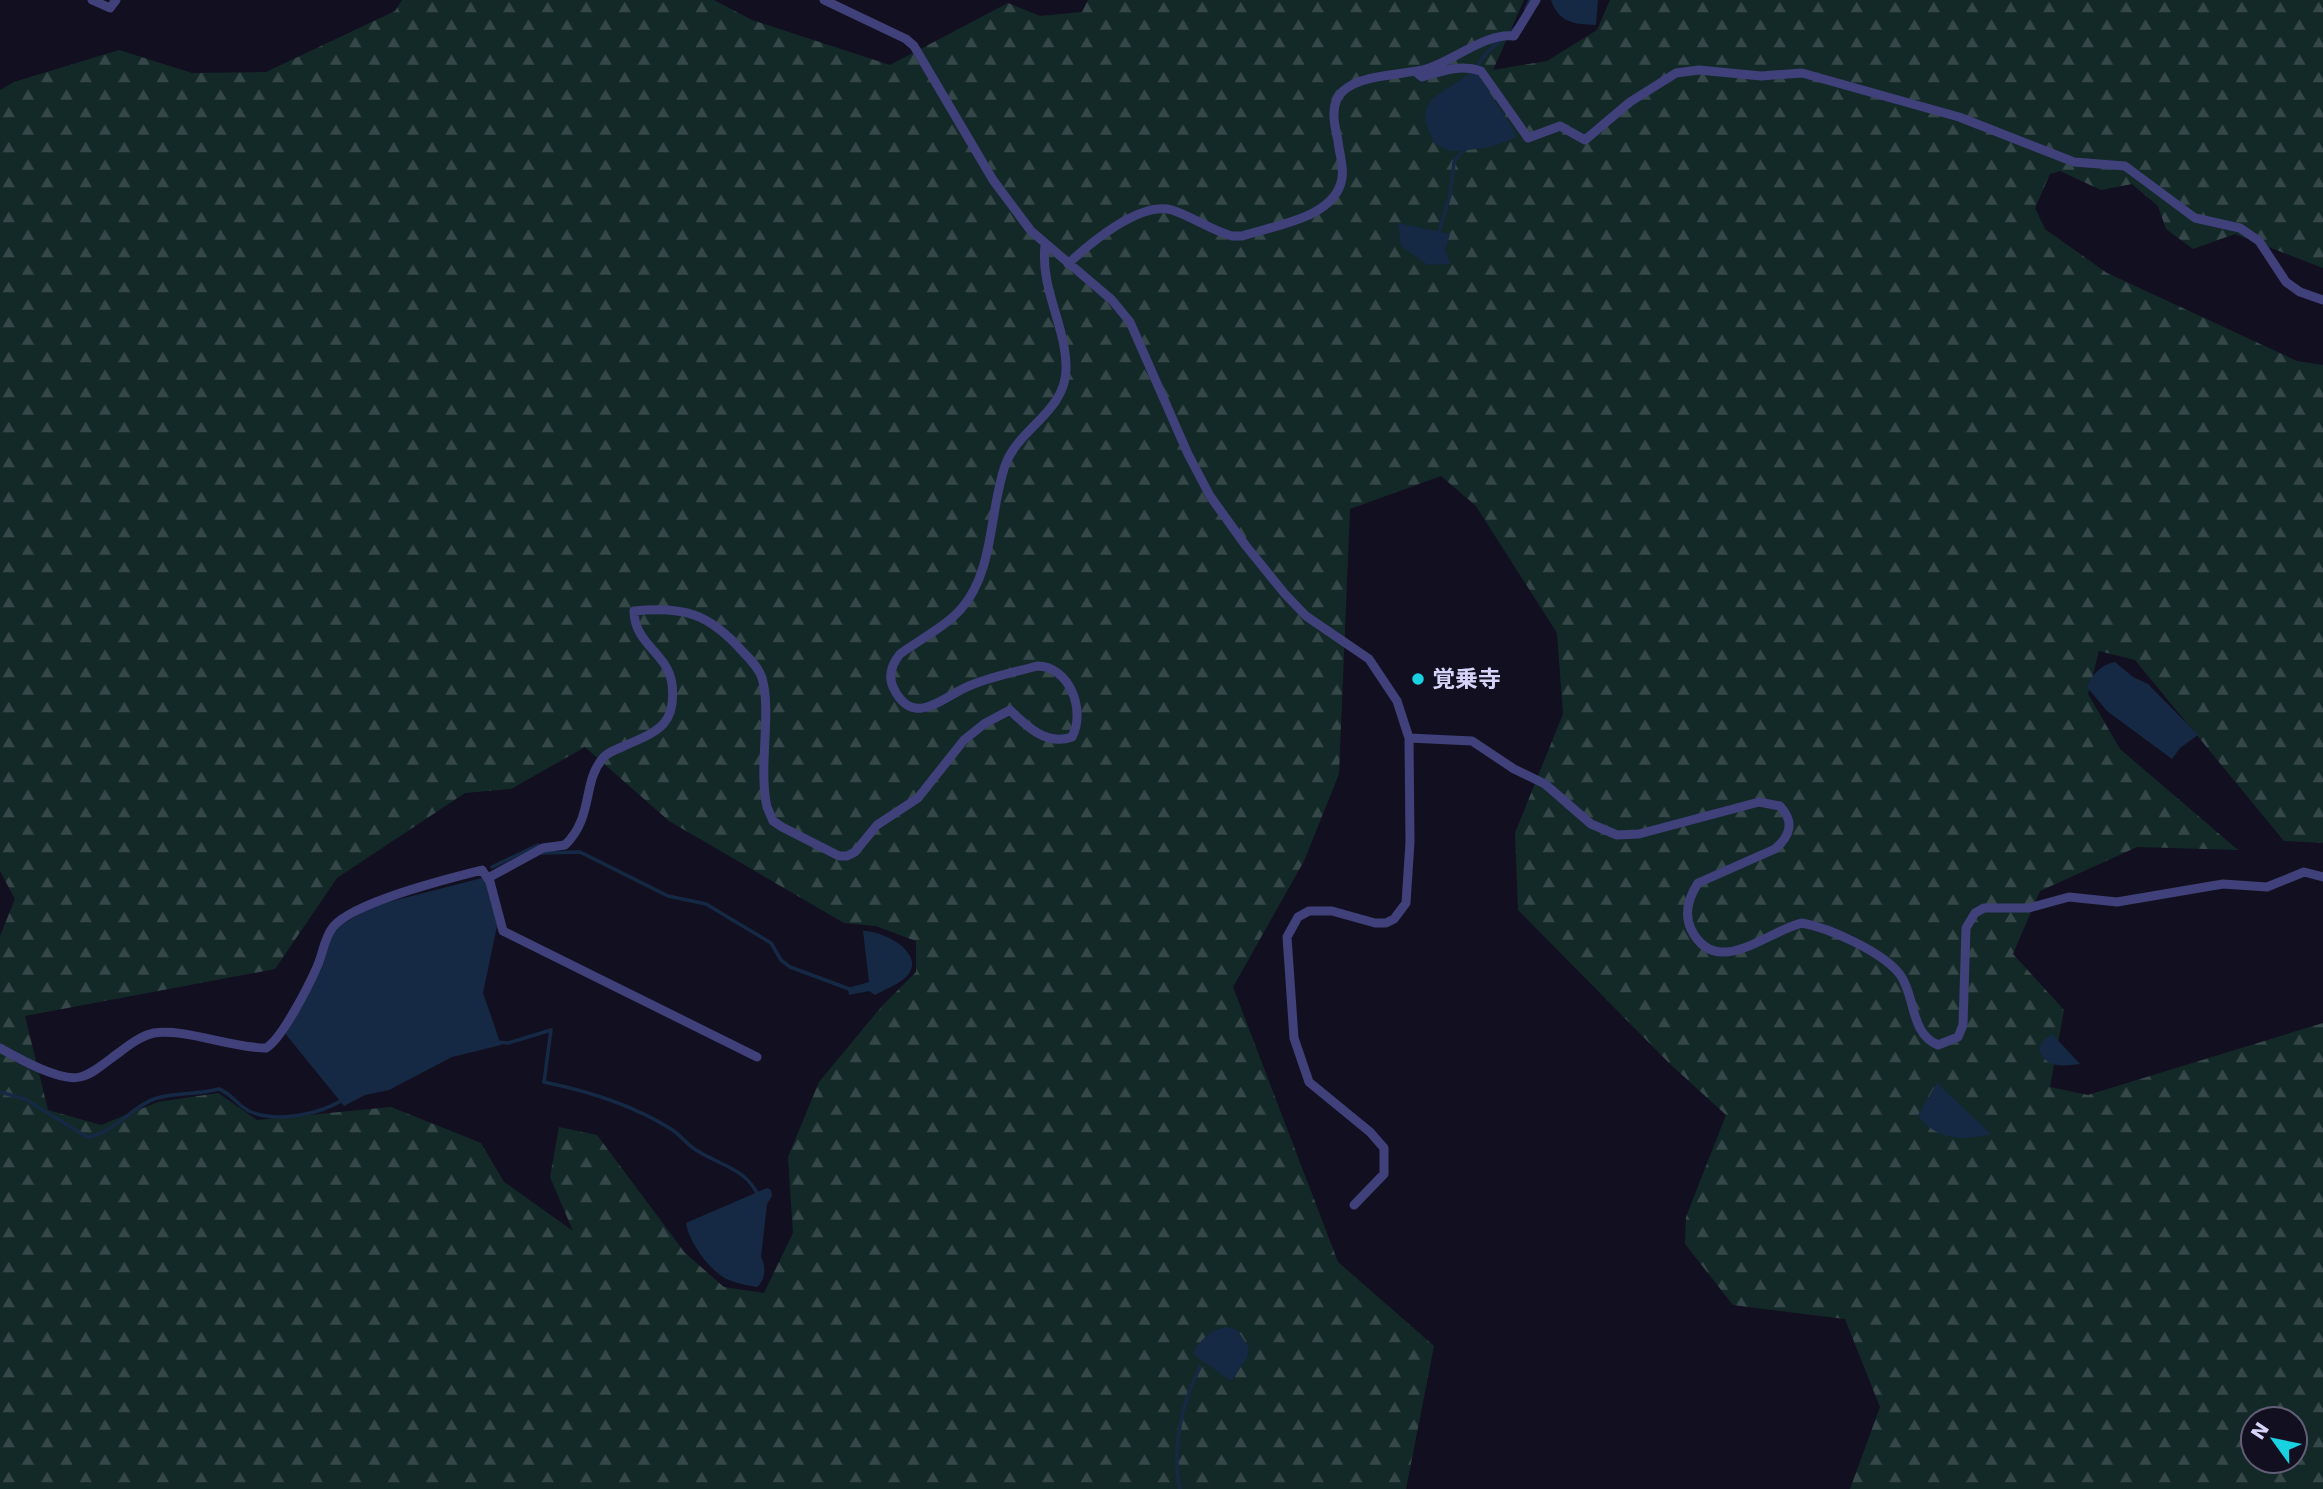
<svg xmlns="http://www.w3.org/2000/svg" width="2323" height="1489" viewBox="0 0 2323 1489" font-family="'DejaVu Sans','Noto Sans JP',sans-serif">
<defs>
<pattern id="forest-firs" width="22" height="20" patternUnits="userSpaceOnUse" patternTransform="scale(1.75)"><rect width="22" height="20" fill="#132928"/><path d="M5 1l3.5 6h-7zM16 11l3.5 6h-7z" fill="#354748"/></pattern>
</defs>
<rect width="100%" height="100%" fill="#121020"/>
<path fill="url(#forest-firs)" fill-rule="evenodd" d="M402,0H714L752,20L890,65L1008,3L1040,16L1082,12L1088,0H1524L1493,70L1547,61L1597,30L1610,0H2323V268L2235,234L2193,249L2166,229L2158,206L2132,184L2101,190L2060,171L2050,174L2035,208L2045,229L2107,273L2297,361L2323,365V843L2284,841L2135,660L2099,651L2088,694L2120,749L2238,850L2137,847L2040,891L2013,954L2064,1010L2050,1087L2088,1095L2323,1023V1489H1850L1880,1407L1845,1319L1733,1305L1685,1244L1686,1217L1726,1115L1669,1063L1518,910L1515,833L1563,714L1557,633L1476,506L1441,476L1350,509L1339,774L1304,861L1233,987L1338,1262L1434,1346L1406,1489H0V936L15,899L0,871V90L14,82L119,50L192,73L266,72L395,11ZM585,747L669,821L844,923L876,926L916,941V972L882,1006L819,1082L788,1157L793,1233L764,1293L724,1287L685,1253L597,1135L559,1127L550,1177L573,1231L504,1182L481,1143L391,1107L257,1120L218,1093L158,1102L101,1125L48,1110L25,1016L275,969L337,878L465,793L511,789ZM2253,1419H2295V1461H2253Z"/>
<path fill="#152945" d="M1551,0H1598L1596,25C1574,24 1559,23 1551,0Z
M1472,72L1478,74L1515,132V138L1491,147L1460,151H1449L1434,143L1425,122L1427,107L1433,98Z
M1398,223L1450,234L1445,250L1451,264L1428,265L1401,246Z
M2115,662L2133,677L2148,684L2198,735L2180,748L2172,759L2107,711L2087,687C2091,675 2102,664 2115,662Z
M482,878L487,884L497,926L483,993L501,1045L452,1057L389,1090L365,1095L344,1106L284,1032L322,968L331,936L339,926L373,906Z
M863,931C882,930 930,954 905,978C897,985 884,990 875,995L869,991L849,995L848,988L869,982Z
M2052,1034L2080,1064C2063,1066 2047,1069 2039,1050L2042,1042Z
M1937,1083L1991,1134C1964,1141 1935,1140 1918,1115Z
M767,1188L771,1190L772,1196L767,1204L761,1257C766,1266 766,1280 757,1287C748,1285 738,1284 729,1280C712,1274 688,1241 686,1223Z
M1227,1327L1237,1330L1249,1347L1247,1358L1231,1381L1193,1354C1198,1341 1213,1328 1227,1327Z"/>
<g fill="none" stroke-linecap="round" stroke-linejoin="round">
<path stroke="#152945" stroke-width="3.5" d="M1526,9L1530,0
M1476,69C1484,50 1501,43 1515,28
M1438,235L1450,195L1454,162L1464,149
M541,853L580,852L668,896L706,904L771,943L781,960L790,967L852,990
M492,867L538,845
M496,1042L508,1043L551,1030L544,1082C588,1091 633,1105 671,1129C681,1135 686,1144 696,1150C721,1166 746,1168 759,1197
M0,1092L25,1099L87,1137C113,1134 130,1108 154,1099C174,1092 198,1095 219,1089C232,1094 239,1107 251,1112C279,1123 321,1114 344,1099
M1180,1489C1171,1450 1182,1402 1200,1367"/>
<path stroke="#40407a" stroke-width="9" d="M92,0L110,8L116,0
M824,0L906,39L914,46L993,180L1031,231L1112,300L1130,322L1188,454L1210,496L1246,546L1285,594L1306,616L1369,659L1397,701L1409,738L1410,842L1406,903L1394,919L1386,923H1375L1332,911H1309L1298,917L1287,937L1294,1038L1309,1082L1370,1132L1384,1148V1174L1354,1205
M1416,72L1422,77C1442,71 1460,64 1481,71L1528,138L1560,126L1585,140L1630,102L1676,73L1699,70L1761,76L1802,73L1959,117L2074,162L2125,166L2195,218L2240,228L2259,241L2286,282L2300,292L2323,300
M1068,264C1090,243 1140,201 1172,210C1193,217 1211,230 1232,236H1242C1275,225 1336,218 1342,178C1344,166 1339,152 1338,141C1335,127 1331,112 1337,99C1350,73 1401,76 1426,69C1453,61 1487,32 1514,36L1536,0
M1409,738L1472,741L1514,769L1545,784L1591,824L1617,835L1639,834L1759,802L1780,806C1795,822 1790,836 1775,849L1698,883C1689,897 1684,914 1691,929C1716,981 1769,930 1802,923C1830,928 1885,953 1901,976C1916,999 1910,1033 1938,1045L1958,1037L1963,1025L1966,928L1975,913L1984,908H2029L2069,897L2117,902L2223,884L2267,887L2304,872L2323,877
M488,878L543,848L565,845C594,817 582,782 603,758C608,752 615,750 622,747C655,732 677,727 672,684C668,653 634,644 634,611C683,606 709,613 743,652C750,659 759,668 762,678C772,712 758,768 767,807L773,821L782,827L839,856H847L855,852L877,825L918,798L964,740L984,724L1010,710C1027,727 1047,746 1072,737C1086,711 1070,666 1037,666C1015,672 990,677 969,686C944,696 914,729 894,689C887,676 892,664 900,654C919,640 945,627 961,609C995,571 989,508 1006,463C1020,428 1065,411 1066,370C1067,327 1040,290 1045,245
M0,1048C18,1058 60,1082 80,1077C93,1074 106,1062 117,1054C128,1046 140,1036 154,1033C184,1028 232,1048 266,1048C282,1039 309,985 317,967C323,954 324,938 333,927C353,902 450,878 482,870L490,882L503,931L757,1057"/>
</g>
<circle fill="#19d2e1" stroke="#121020" stroke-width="2.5" cx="1418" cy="679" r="7"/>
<g text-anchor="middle" stroke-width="6" stroke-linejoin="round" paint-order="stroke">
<g font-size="23" font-weight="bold" fill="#d7d4fa" stroke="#121020" text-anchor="start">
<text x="1432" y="687">覚乗寺</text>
</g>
</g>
<g transform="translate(2274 1440) rotate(303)"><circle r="33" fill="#121020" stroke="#615e77" stroke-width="2"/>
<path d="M0-5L12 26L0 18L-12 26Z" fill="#19d2e1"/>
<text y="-10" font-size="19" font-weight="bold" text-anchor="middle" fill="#d7d4fa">N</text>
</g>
</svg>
